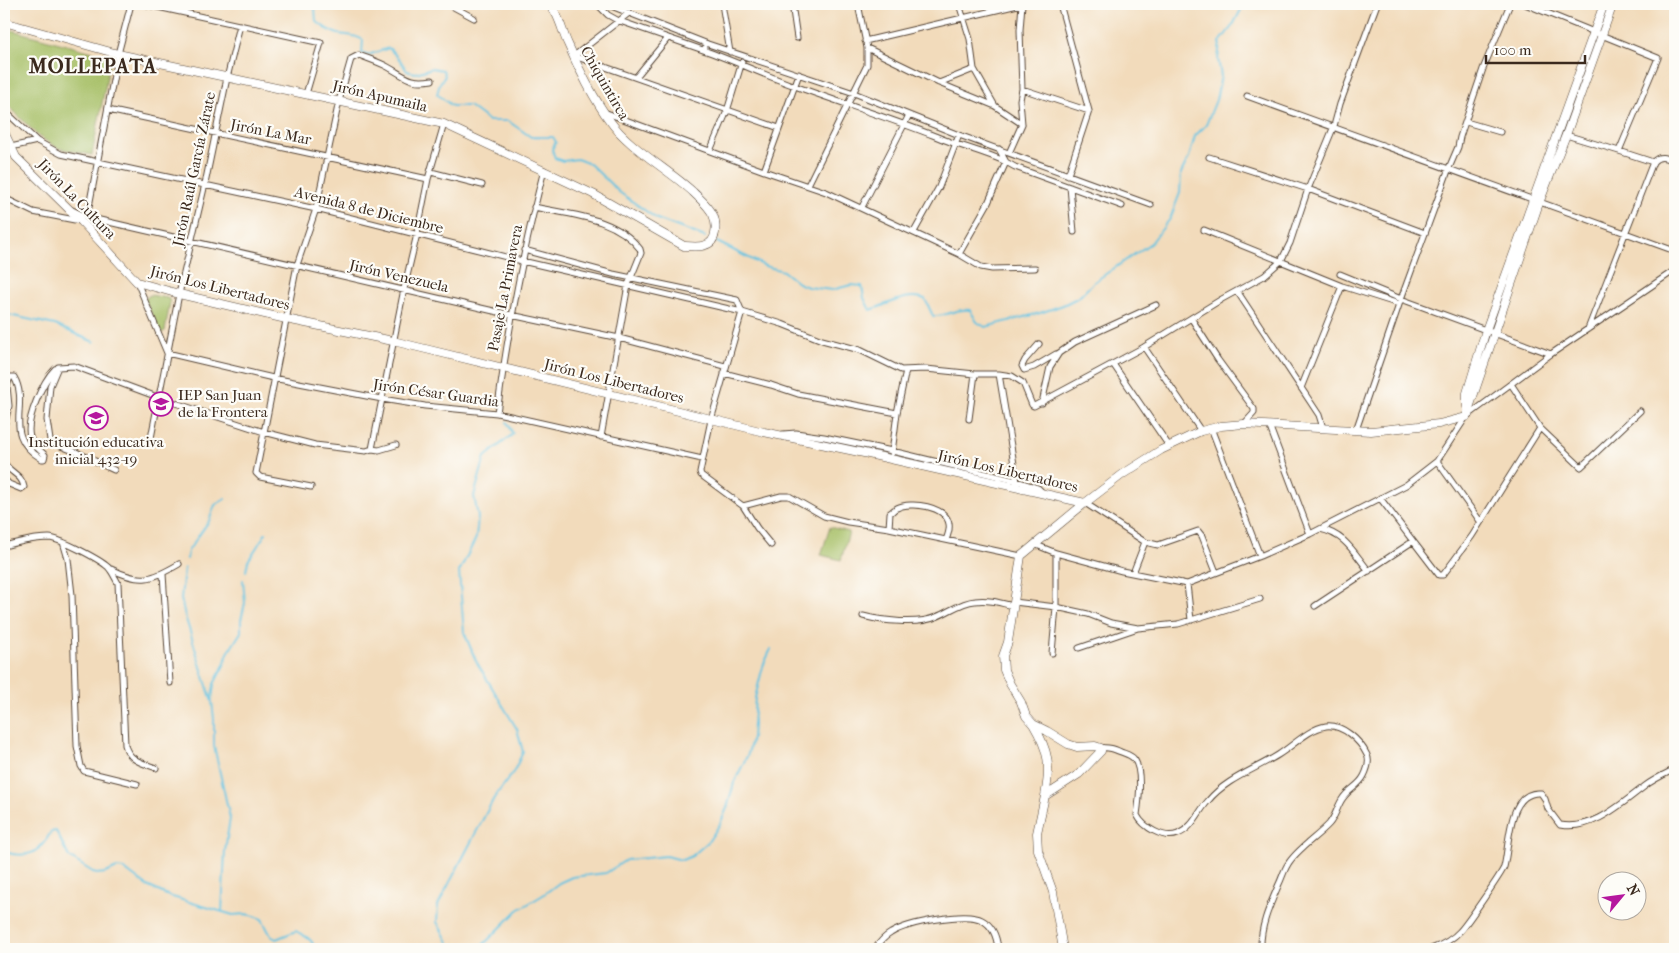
<svg xmlns="http://www.w3.org/2000/svg" width="1679" height="953" viewBox="0 0 1679 953" font-family="'IM FELL French Canon',serif">
<rect width="100%" height="100%" fill="#fdfcf7"/>
<filter id="ink" filterUnits="userSpaceOnUse"><feTurbulence type="fractalNoise" baseFrequency=".02" numOctaves="2"/><feDisplacementMap in="SourceGraphic" scale="10" xChannelSelector="R" yChannelSelector="G"/><feConvolveMatrix kernelMatrix="1 2 1 2 8 2 1 2 1" color-interpolation-filters="sRGB"/></filter>
<filter id="wash" filterUnits="userSpaceOnUse"><feTurbulence type="fractalNoise" baseFrequency=".0096" numOctaves="4" result="noise"/><feDisplacementMap in="SourceGraphic" scale="20" xChannelSelector="R" yChannelSelector="G"/><feGaussianBlur stdDeviation="1.12" result="paint"/><feColorMatrix in="noise" values="0 0 0 0 0 0 0 0 0 0 0 0 0 0 0 0 0 1.4 0 .05"/><feComposite in="paint" operator="in"/></filter>
<g filter="url(#wash)">
<rect width="100%" height="100%" fill="#f2dbbb"/>
<path fill="#a7c067" stroke="#717542" d="M4,28L111,57L92,155L58,148L38,136L4,101Z
M150,295L168,298L170,302L165,331L161,333L146,302L145,299Z
M830,527L849,532L841,560L821,555Z"/>
<g fill="none" stroke-linecap="round" stroke-linejoin="round">
<path stroke="#63c3e1" stroke-width="2" d="M311,4L315,9L316,21C323,27 329,31 338,34C348,36 353,34 363,40L362,53L368,55L389,48L400,60L407,71L416,73L432,68L443,70L445,76L440,83L437,94L452,106H469L489,121H508L531,137H553L556,142L552,149L555,158L563,161L577,159L590,164L619,192L657,219L705,237
M717,242L765,266L783,271L798,283L808,287L832,290L851,285L862,286L864,298L870,310C888,305 906,292 925,299L933,316C950,316 954,308 970,310L977,322L985,327L1040,313L1063,305L1079,297L1094,282L1151,243L1170,219L1180,193L1181,173L1189,157L1195,136L1206,125L1216,100L1221,76L1218,59L1220,42L1233,25L1244,4
M4,314L55,325L94,342
M187,559L188,551L209,521L215,505L225,499
M184,568L181,599L185,616L212,702L214,719V746L230,818L225,851L222,912
M246,571L248,561L266,533
M212,700L214,684L224,665L228,653L241,632V620L245,603L243,580
M4,850C10,856 28,856 35,851C42,847 47,839 51,832L56,831L69,857L96,874L106,873L117,868L124,869L147,886L169,896L233,915L245,914L255,916L262,919L271,936L276,939L296,931C304,936 314,939 314,949
M452,949L437,922L438,905L494,798L514,771L523,752L517,729L476,661L464,632L459,572L476,538L478,517L474,496L485,457L513,434L507,422
M479,949L518,910L543,895L559,883L572,877L606,873L626,860L666,856L682,860L692,856L708,842L720,824L727,808L734,783L748,754L752,738L755,698L763,666L771,649"/>
</g>
</g>
<g filter="url(#ink)">
<g fill="none" stroke-linecap="round" stroke-linejoin="round">
<g stroke="#564536" stroke-width="7">
<path id="street" d="M144,4L321,43L306,94
M448,4L474,18
M597,4L608,15L617,20L703,50L705,48
M606,4L708,44L854,93L959,135L1151,205
M722,4L730,52
M792,4L797,38
M959,4L970,39L974,69L995,106
M1060,4L1089,111L1068,175
M1525,4L1658,58L1619,151L1566,135
M184,13L186,4
M865,41L1022,4
M867,48L939,83L995,106L1022,124
M703,50C735,61 764,75 795,86C841,103 889,118 935,136C958,146 983,151 1006,162L988,203L959,254
M574,56L779,128
M574,56L629,13
M636,77L668,38
M939,83L974,69
M1022,89L1020,30L1022,4
M1247,96L1675,251
M4,110L37,141L61,154L316,209L522,261L742,312L782,324L822,340L860,350L901,370L926,369L975,374H999L1012,376L1023,383L1032,405L1034,406L1144,347L1222,299L1264,276L1281,261L1290,243L1308,189L1334,126L1340,104L1377,4
M108,110L428,179
M604,112L764,171L826,192L959,254L981,267L992,269L1035,268
M1466,122L1500,132
M4,145L11,147L37,141
M999,149L1006,162L1015,167L1122,206
M710,151L727,111L742,62
M1619,151L1653,162
M1009,153L1022,124L1020,100L1022,89L1089,111
M1209,157L1308,189L1425,233
M764,171L799,74
M431,172L482,185
M808,185L867,65V48L858,4
M1070,187L1074,232
M4,198L33,212L80,221
M534,207C571,215 616,217 640,249L641,253L628,285L601,437
M862,207L909,115
M72,210L87,217L511,315L619,338L725,366
M87,217L118,54L131,4
M1204,230L1342,286L1399,304
M914,232L939,187L959,135
M524,250L613,274L737,300L742,312L711,420L700,472L701,475L743,506L757,528L771,545
M1340,274L1401,299L1551,354
M137,282L167,353L273,378L382,399L425,406L497,413L702,459
M1237,291L1319,415L1323,428
M1191,318L1218,360L1254,409V413L1244,424
M1588,329L1653,162C1660,154 1666,158 1675,162
M1039,344L1025,360L1022,366L1024,370L1034,367L1056,354
M1144,347L1201,431
M1113,364L1169,446
M724,373L771,385L798,394L897,413
M999,374L1017,482
M1511,384L1540,428L1581,467L1640,411
M1301,388L1342,286
M1042,403L1050,367L1059,353L1075,342L1156,305
M497,413C508,331 523,250 544,170
M969,419L975,374
M1269,425L1310,534
M4,426L9,406L7,386L10,377H14C31,406 0,434 42,459H44L45,455C39,449 33,446 30,437C25,420 43,381 55,369
M1211,428L1260,556
M1356,430L1401,299L1449,168L1458,147L1460,137L1483,69L1510,4
M783,434L796,433L824,437L892,451L1017,481L1038,488L1043,493
M151,438L179,294L205,184L227,78L240,25
M372,449L379,450L396,445
M892,453L897,413L906,370
M1437,461L1480,521
M4,462C9,473 22,474 24,487L21,489L9,484L4,479
M114,470L76,452L53,443L50,440L47,420L49,397L50,386L58,367L74,366L160,398L264,432L315,445L366,451L372,449L404,289L417,234L428,179L444,124
M311,487L260,477L256,473L297,265L316,209L339,101L351,59L359,55C369,59 379,62 388,67C406,77 411,84 432,80
M4,497V503
M1380,498L1439,575H1443L1472,536L1540,428
M1085,503L1145,542L1133,573
M743,506L781,496H789L824,516L848,522L889,528L1021,556
M889,528L890,513C892,512 894,509 897,508C911,501 946,506 949,524C950,529 948,535 946,540
M1320,529C1345,534 1354,553 1369,571
M63,542L68,559L72,595L77,746L81,766L84,771L137,784
M1145,542L1158,545L1198,531L1202,536L1216,572
M1034,544L1056,553L1122,571L1187,584L1260,556L1310,534L1406,485L1437,461L1466,417L1551,354L1675,270
M4,546C19,542 33,538 49,538C61,539 99,559 108,567C112,571 115,578 118,583L125,745C129,761 143,763 156,768
M1056,553V607L1088,614L1111,623L1138,628L1178,624L1260,599
M111,569C141,584 152,580 179,564
M163,574L170,683
M1187,584L1191,620
M1014,602L1056,607L1052,653
M1315,606L1412,542
M863,616C882,621 918,625 936,617C949,612 961,602 975,601C988,599 1001,603 1013,606
M1079,648L1138,628
M1101,748C1109,747 1114,749 1121,752C1126,754 1131,755 1134,759C1143,770 1139,801 1137,815C1143,827 1164,840 1178,834C1193,828 1198,812 1208,801C1226,779 1254,770 1278,755C1293,746 1308,729 1326,726C1342,724 1360,740 1367,755C1370,761 1367,770 1364,776C1359,786 1349,789 1343,798C1337,806 1336,816 1329,824C1317,837 1297,849 1288,864C1284,870 1282,878 1279,884C1270,905 1260,926 1261,949
M875,949C879,943 884,937 891,933C907,923 966,911 982,920C993,926 997,938 998,949
M1431,949C1442,945 1452,940 1460,931C1466,925 1502,873 1504,867C1510,845 1507,790 1541,793L1545,799L1548,809L1560,825C1593,831 1621,804 1645,786C1654,779 1665,774 1675,769"/>
</g>
<g stroke="#564536" stroke-width="9">
<path id="secondary" d="M4,22L118,54L444,124L593,194L684,246C696,247 713,249 715,233C716,227 716,221 713,215C709,206 700,199 693,192C668,169 629,148 610,121C595,101 578,68 568,44C562,32 559,12 548,4
M4,132L16,157L81,221L137,282L179,294L286,319L393,341L764,432L864,453L1085,503
M1467,407V393L1486,330L1604,4
M1466,417L1539,203L1566,135L1613,4
M1033,724C1049,751 1051,765 1045,796
M1063,949L1053,892L1038,850L1037,833L1045,796L1079,774L1101,751V748L1095,746L1077,747L1068,744L1047,731L1033,724L1026,716L1021,702L1010,684L1004,670L1003,656L1008,642L1021,556L1085,503L1123,474L1161,450L1201,431L1221,426L1244,424L1371,431L1439,424L1466,417"/>
</g>
<use href="#street" stroke="#fff" stroke-width="5"/>
<use href="#secondary" stroke="#fff" stroke-width="8"/>
</g>
</g>
<defs>
<g id="university-ring" transform="scale(1.25)"><circle r="9.5" fill="#fdfcf7" stroke="#b5179e" stroke-width="1.5"/><path d="M0-5L7-2L0 1L-7-2ZM-4 1L0 2.5L4 1V4Q0 6-4 4Z" fill="#b5179e"/></g>
<g id="school-ring" transform="scale(1.25)"><circle r="9.5" fill="#fdfcf7" stroke="#b5179e" stroke-width="1.5"/><path d="M0-5L7-2L0 1L-7-2ZM-4 1L0 2.5L4 1V4Q0 6-4 4Z" fill="#b5179e"/></g>
</defs>
<g fill-rule="evenodd">
<use href="#university-ring" x="161" y="404"/>
<use href="#school-ring" x="96" y="418"/>
</g>
<g text-anchor="middle" stroke-width="4.5" stroke-linejoin="round" paint-order="stroke">
<g font-size="15" fill="#3b2a1e" stroke="#fdfcf7">
<text transform="translate(605 83) rotate(60)" y="5">Chiquintirca</text>
<text transform="translate(380 96) rotate(13)" y="5">Jirón Apumaila</text>
<text transform="translate(271 132) rotate(11)" y="5">Jirón La Mar</text>
<text transform="translate(194 169) rotate(-78)" y="5">Jirón Raúl García Zárate</text>
<text transform="translate(77 199) rotate(46)" y="5">Jirón La Cultura</text>
<text transform="translate(369 210) rotate(14)" y="5">Avenida 8 de Diciembre</text>
<text transform="translate(399 276) rotate(13)" y="5">Jirón Venezuela</text>
<text transform="translate(220 288) rotate(14)" y="5">Jirón Los Libertadores</text>
<text transform="translate(505 288) rotate(-79)" y="5">Pasaje La Primavera</text>
<text transform="translate(614 381) rotate(14)" y="5">Jirón Los Libertadores</text>
<text transform="translate(436 393) rotate(8)" y="5">Jirón César Guardia</text>
<text transform="translate(1008 471) rotate(13)" y="5">Jirón Los Libertadores</text>
</g>
<g font-size="15" fill="#3b2a1e" stroke="#fdfcf7" text-anchor="start">
<text x="178" y="400">IEP San Juan<tspan x="178" dy="17">de la Frontera</tspan></text>
<text x="96" y="447" text-anchor="middle">Institución educativa<tspan x="96" dy="17">inicial 432-19</tspan></text>
</g>
<g font-size="20" font-weight="bold" letter-spacing="1" fill="#3b2a1e" stroke="#fdfcf7">
<text x="93" y="73">MOLLEPATA</text>
</g>
</g>
<rect width="1679" height="953" fill="none" stroke="#fdfcf7" stroke-width="20"/>
<g transform="translate(1622 896) rotate(61)"><circle r="24" fill="#fdfcf7" stroke="#afa8a0"/>
<path d="M0-4L9 19L0 12L-9 19Z" fill="#b5179e"/>
<text y="-8" font-size="14" font-weight="bold" text-anchor="middle" fill="#3b2a1e">N</text>
</g>
<path d="M1486 55v8h99v-8" fill="none" stroke="#3b2a1e" stroke-width="2.5"/>
<text x="1494" y="55" font-size="15" fill="#3b2a1e" stroke="#fdfcf7" stroke-width="4" paint-order="stroke">100 m</text>
</svg>
